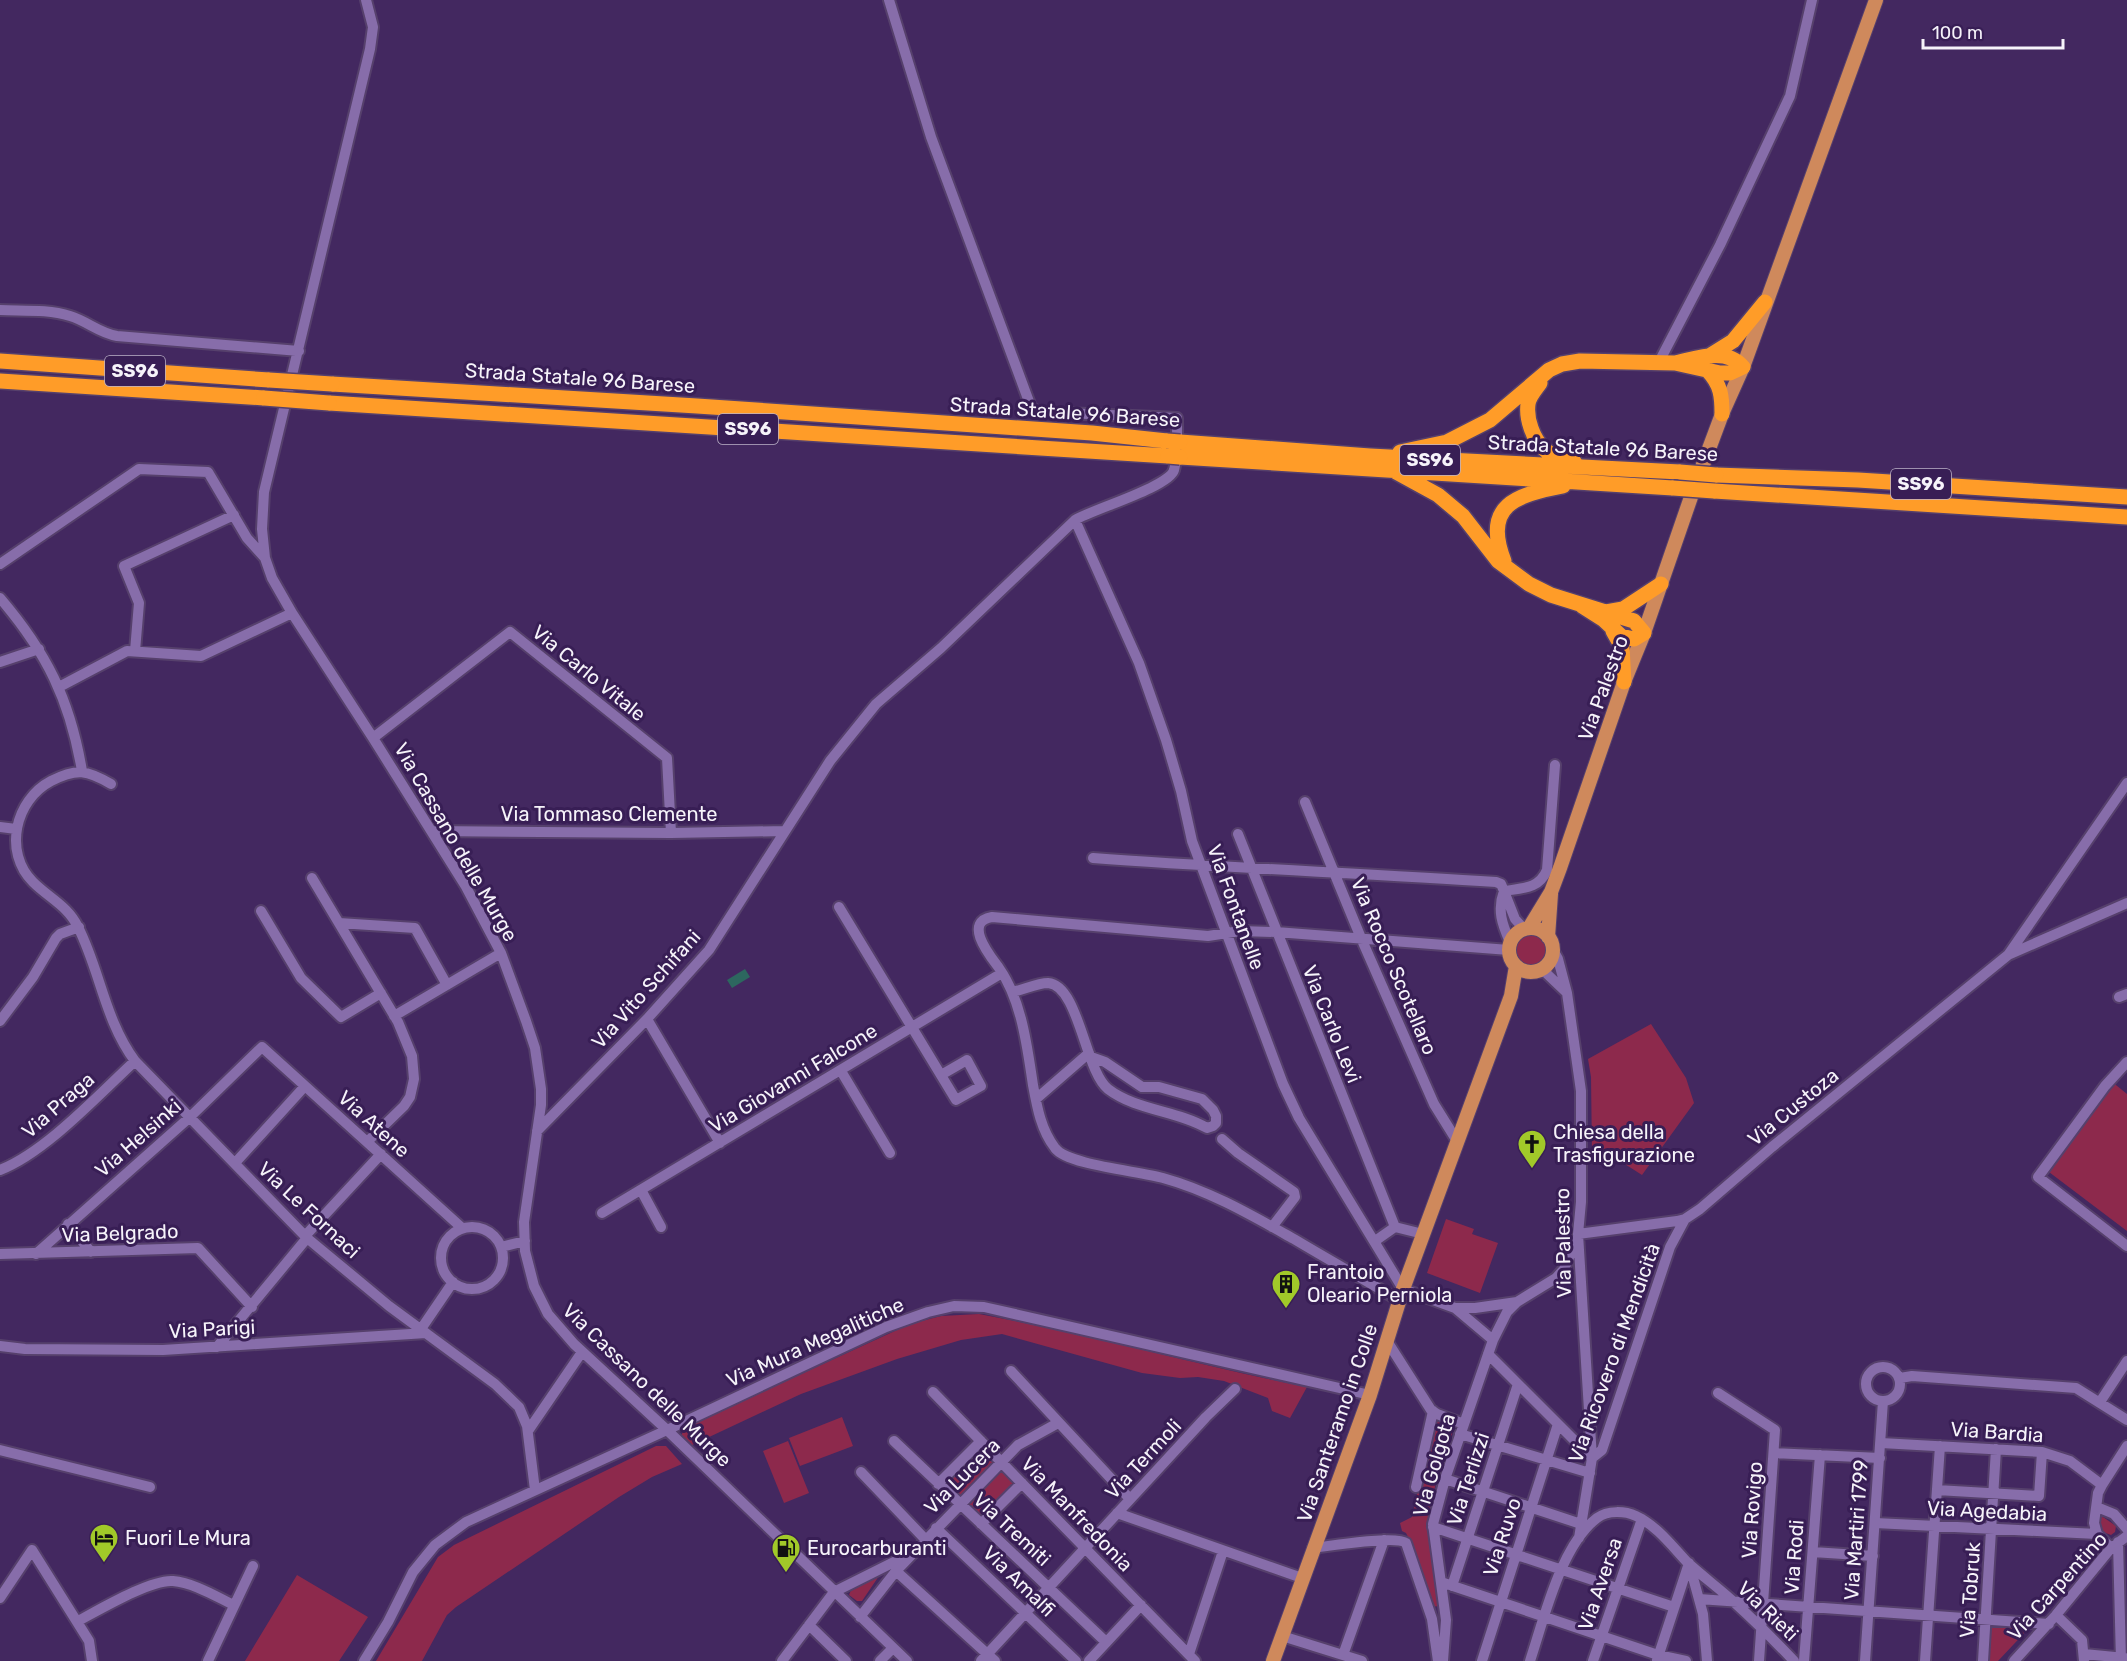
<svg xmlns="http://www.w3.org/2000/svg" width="2127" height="1661" viewBox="0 0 2127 1661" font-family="Rubik,sans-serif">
<rect width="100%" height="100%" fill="#432860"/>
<path fill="#8d294c" d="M1516 950a15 15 0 1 1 30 0a15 15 0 1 1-30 0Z
M1651,1024L1686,1078L1694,1103L1642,1175L1606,1152L1592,1154L1591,1077L1588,1059Z
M2111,1081L2127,1094V1231L2045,1169Z
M1446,1219L1474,1229L1472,1234L1498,1243L1480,1293L1427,1273Z
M979,1314C1089,1334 1197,1365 1307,1387L1290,1418L1272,1411L1268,1398L1224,1381L1198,1377L1180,1378L1142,1373L1002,1334L961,1340L897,1359L801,1394L690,1446L681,1437L684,1428L910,1324L941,1316Z
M842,1417L853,1446L800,1466L789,1438Z
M1433,1420L1451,1427L1453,1431L1436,1483L1429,1511L1428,1528L1439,1606L1431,1607L1410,1541L1406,1533L1402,1531L1400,1523L1412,1517Z
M788,1441L809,1493L784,1503L763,1451Z
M656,1446H666L682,1464L652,1477L619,1497L456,1607L447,1615L422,1661H376L438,1557L454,1545Z
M981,1448L994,1461L959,1497L946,1484Z
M1002,1470L1014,1482L980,1517L968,1505Z
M2103,1517L2116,1526L2115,1532L2111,1535L2100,1531L2098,1518Z
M297,1575L368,1617L339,1661H245Z
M879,1576L862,1601H857L849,1595L851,1590Z
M1991,1624L2030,1627L1998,1661H1989Z"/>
<path fill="#2d675f" d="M745,969L750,977L732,988L727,980Z"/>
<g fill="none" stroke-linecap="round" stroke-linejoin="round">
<g stroke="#56406c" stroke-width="14">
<path id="minor" d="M366,0L373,27L370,49L264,492L262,529L265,558L272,578L292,613L373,738L465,885L501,953L526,1021L535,1048L541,1089V1105L524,1222L525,1251L534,1286L548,1314L574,1344L667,1430L907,1661
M0,310C23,311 48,309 70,316C87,321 99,333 117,336L299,351
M1659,362L1720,245L1790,96L1812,0
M1075,520L1139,663L1166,740L1181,791L1192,841L1283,1084L1299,1118L1403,1289L1455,1308H1475L1517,1302
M0,564L139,469L208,472L247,538L265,558
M0,598C47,653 70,700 82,771
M135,651L139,603L124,566L234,515
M0,662L39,649
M59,687L127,651L201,656L292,613
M373,738L510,632L667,758L671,833
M111,784C87,770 77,768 51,781C15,800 3,852 33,882C49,898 68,906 78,927C100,970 105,1021 135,1061L307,1238L389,1306L495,1384L519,1407L527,1426L535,1490
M1305,802L1361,938L1434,1104L1457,1141
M0,827L16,829
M432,831L671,833L785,831
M1238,834L1395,1227
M1093,858C1227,868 1361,873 1496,882L1501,884L1504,891C1523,888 1539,889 1547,870L1555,765
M312,878L398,1022L412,1056L414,1079L410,1097L404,1106L367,1142
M839,907C878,971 917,1035 956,1100L981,1086L967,1060L941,1075
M261,911L301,978L341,1017L381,993
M339,923L415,928L447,985
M1510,942C1502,924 1497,910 1504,891L1515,919L1524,929
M1552,948L1558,959L1567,993L1581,1091V1202L1578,1234L1592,1458L1579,1538
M2008,955L2127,903
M1536,971L1545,972L1566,992
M1012,992C1023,990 1037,983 1048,983C1079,985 1085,1071 1108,1089C1137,1111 1176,1110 1207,1128L1213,1126L1216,1123V1116L1213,1110L1202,1099L1159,1087H1142L1105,1062L1091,1057
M2119,997L2127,994
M394,1016L501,953
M647,1019L720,1143
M0,1021L33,977L56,938L60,934L79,927
M2127,1062L2105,1086L2038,1177L2127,1246
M841,1071L890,1153
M1036,1099L1089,1053
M537,1131L647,1019L709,950L830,761L876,704L941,648L1075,520C1093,509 1169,487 1174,470C1178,455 1177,434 1177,418L1043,412L1035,410L1031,407L931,137L889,0
M1222,1139L1238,1153L1294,1192L1295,1197L1272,1227
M235,1163L305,1086
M0,1170C46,1152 98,1095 135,1061
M641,1190L661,1227
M602,1213L1002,973
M68,1224L91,1252
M441 1258a31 31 0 1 1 62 0a31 31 0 1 1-62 0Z
M1578,1234L1677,1221L1685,1219L1700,1209L1772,1147L2008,955L2127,783
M305,1236L381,1154
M1375,1241L1395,1227L1423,1234
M501,1247L525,1241
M0,1254L198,1248L252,1307
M36,1254L190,1117L262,1047L462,1228
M1400,1301C1365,1280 1329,1260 1294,1239C1251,1215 1210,1191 1163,1178C1139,1171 1067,1165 1055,1148C1041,1130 1037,1107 1033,1085C1027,1046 1022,1001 999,968C991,957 962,922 992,917L1208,936L1240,931L1276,932L1509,950
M1455,1308L1493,1340
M421,1329L453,1282
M1387,1341L1431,1410L1437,1414L1464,1424
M0,1346L25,1349L163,1350L426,1333
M217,1347L307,1238
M1488,1354L1592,1458
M1866 1384a17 17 0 1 1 34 0a17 17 0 1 1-34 0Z
M1011,1371L1130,1499
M1900,1378L1912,1376L2076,1388L2127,1420
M933,1392L1195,1661
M1718,1393L1775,1430L1759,1661
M2100,1402L2127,1361
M528,1431L582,1352
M1460,1434L1590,1473
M894,1441L1106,1642
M1881,1443L2042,1452L2070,1461L2102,1485
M0,1450L150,1487
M1774,1453L1880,1458
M1592,1458L1602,1450L1670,1247L1685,1219
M861,1472L925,1539
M1445,1479L1581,1524
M938,1484L981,1441
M1416,1487L1433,1411
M1937,1490L2039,1496L2042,1452
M2097,1507L2114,1514L2127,1529
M1117,1513L1302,1578
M1875,1523L2097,1534
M981,1524L1022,1483
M1433,1527L1674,1607
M936,1528L1076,1661
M2118,1542L2121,1661
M1313,1548C1330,1546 1396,1535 1406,1543L1432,1619L1438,1661
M2111,1548L2097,1534L2094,1523L2098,1493L2102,1485L2127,1446
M1813,1552L1873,1556
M1689,1563L1703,1614L1707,1661
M896,1571L995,1661
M1441,1582L1658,1655L1686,1661
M1452,1586L1518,1384
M0,1598L32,1550L89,1641L92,1661
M1699,1599L2049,1624
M2056,1615L2082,1640L2084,1661
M860,1617L896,1571L1018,1445L1058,1423
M78,1621C99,1610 151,1579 173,1581C194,1583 215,1596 234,1605
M809,1625L846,1661
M1282,1636L1362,1661
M1189,1654L1223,1551
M2084,1654L2125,1658
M1343,1655L1384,1540
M1657,1660L1689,1563
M208,1661L253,1566
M364,1661L388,1622L413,1572L435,1545L466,1522L667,1430L886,1327L928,1312L954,1306L984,1307L1370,1395
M782,1661L834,1592L906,1556
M880,1661L893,1648
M981,1661L1206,1417L1235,1389
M1089,1661L1141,1605
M1443,1661L1446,1620L1433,1524L1445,1479L1493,1340L1507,1312L1517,1302L1556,1278L1564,1269L1577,1239
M1482,1661L1558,1424
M1530,1661C1544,1619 1561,1545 1597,1518C1608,1510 1625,1511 1636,1516C1656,1525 1672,1546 1687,1562C1702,1576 1720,1589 1735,1603C1756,1622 1775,1641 1794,1661
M1593,1661L1642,1519
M1804,1661L1820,1455
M1865,1661L1883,1401
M1925,1661L1940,1446
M1983,1661L1996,1449
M2014,1661L2056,1615L2111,1548L2127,1536"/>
</g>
<g stroke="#56406c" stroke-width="16">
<path id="major" d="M1529,928L1551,892L1560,868L1624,682L1644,633L1691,497L1722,414L1743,367L1876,0
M1509 950a22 22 0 1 1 44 0a22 22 0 1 1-44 0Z
M1548,937L1551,894
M1273,1661L1370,1395L1403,1289L1511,996L1516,966"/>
</g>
<g stroke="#56406c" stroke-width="18">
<path id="highway" d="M1709,356L1733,341L1765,302
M0,361L269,380
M1708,371C1721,385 1722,396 1722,414
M0,381L264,398
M1540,383C1536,389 1529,396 1528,404C1526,419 1533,439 1544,449C1552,457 1565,460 1575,463
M332,384L697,406L1092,433L1167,441
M329,403L1168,456
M1180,442L1370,456L1680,472
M1400,452L1447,442L1490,420L1549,370L1562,364L1580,361L1675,363L1720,373H1730L1743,367C1726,347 1698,358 1675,363
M1180,457L1673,488
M1396,472L1438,495L1463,516L1498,561L1529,584L1551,595L1634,621L1644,633L1634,639L1621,636L1604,620L1582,606
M1716,475L1858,480L2127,497
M1714,491L2127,517
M1504,561C1482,505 1516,495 1563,486
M1606,612L1623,609L1661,584
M1613,631L1622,647L1624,682"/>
</g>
<use href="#minor" stroke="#876daa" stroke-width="10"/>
<use href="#major" stroke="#cf895c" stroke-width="14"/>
<use href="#highway" stroke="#ff9c28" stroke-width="15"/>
<g stroke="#56406c" stroke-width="18" stroke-linecap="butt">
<path id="highway-bridge" d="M269,380L332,384
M264,398L329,403
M1167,441L1180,442
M1168,456L1180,457
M1680,472L1716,475
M1673,488L1714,491"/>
</g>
<use href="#highway-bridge" stroke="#ff9c28" stroke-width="15"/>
</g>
<defs>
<g id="church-pin" transform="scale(1.5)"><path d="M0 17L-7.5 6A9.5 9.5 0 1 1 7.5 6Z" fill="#a1c929" stroke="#381e55"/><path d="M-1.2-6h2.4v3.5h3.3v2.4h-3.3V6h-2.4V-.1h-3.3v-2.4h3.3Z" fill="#111"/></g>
<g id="building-pin" transform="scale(1.5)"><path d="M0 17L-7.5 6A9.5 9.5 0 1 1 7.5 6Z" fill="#a1c929" stroke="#381e55"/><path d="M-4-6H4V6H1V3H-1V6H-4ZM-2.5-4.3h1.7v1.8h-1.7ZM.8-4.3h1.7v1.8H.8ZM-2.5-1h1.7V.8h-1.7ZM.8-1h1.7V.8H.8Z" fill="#111"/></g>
<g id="hotel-pin" transform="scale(1.5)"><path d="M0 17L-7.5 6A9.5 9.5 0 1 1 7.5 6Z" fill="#a1c929" stroke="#381e55"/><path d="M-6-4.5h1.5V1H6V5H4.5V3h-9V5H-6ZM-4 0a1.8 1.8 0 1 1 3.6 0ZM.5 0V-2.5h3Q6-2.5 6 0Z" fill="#111"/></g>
<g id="fuel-pin" transform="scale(1.5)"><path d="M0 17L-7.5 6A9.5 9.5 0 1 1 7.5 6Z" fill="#a1c929" stroke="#381e55"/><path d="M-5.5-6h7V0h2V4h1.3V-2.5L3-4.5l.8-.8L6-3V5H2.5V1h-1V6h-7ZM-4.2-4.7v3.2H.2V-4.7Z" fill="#111"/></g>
</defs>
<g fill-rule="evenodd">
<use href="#church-pin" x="1532" y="1144"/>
<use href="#building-pin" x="1286" y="1284"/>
<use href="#hotel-pin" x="104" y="1538"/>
<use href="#fuel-pin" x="786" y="1548"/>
</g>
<g text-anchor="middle" stroke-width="6" stroke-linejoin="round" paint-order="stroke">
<g fill="#381e55" stroke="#bdb3c8" stroke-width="1.5">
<rect x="105" y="356" width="60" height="30" rx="4.5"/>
<rect x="718" y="414" width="60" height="30" rx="4.5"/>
<rect x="1400" y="445" width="60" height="30" rx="4.5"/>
<rect x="1891" y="469" width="60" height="30" rx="4.5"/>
</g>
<g font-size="18" font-weight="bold" fill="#f6f3fa">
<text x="135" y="377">SS96</text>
<text x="748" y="435">SS96</text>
<text x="1430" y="466">SS96</text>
<text x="1921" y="490">SS96</text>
</g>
<g font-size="20" fill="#f6f3fa" stroke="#381e55">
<text transform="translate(580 378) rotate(4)" y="7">Strada Statale 96 Barese</text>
<text transform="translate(1065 412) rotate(4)" y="7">Strada Statale 96 Barese</text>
<text transform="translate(1603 448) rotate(3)" y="7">Strada Statale 96 Barese</text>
<text transform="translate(589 673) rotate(39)" y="7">Via Carlo Vitale</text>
<text transform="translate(1603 688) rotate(-70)" y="7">Via Palestro</text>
<text x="609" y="821">Via Tommaso Clemente</text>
<text transform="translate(456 842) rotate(60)" y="7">Via Cassano delle Murge</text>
<text transform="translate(1236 907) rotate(70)" y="7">Via Fontanelle</text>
<text transform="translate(1394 966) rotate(67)" y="7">Via Rocco Scotellaro</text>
<text transform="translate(646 989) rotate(-48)" y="7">Via Vito Schifani</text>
<text transform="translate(1332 1024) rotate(68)" y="7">Via Carlo Levi</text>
<text transform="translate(793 1078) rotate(-31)" y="7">Via Giovanni Falcone</text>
<text transform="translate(58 1105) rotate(-41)" y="7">Via Praga</text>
<text transform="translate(1793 1107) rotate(-39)" y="7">Via Custoza</text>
<text transform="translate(374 1124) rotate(42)" y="7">Via Atene</text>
<text transform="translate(138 1138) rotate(-41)" y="7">Via Helsinki</text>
<text transform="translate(309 1210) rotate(43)" y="7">Via Le Fornaci</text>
<text transform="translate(120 1233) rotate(-2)" y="7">Via Belgrado</text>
<text transform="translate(1563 1243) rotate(-91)" y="7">Via Palestro</text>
<text transform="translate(212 1329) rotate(-3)" y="7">Via Parigi</text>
<text transform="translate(815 1342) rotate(-24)" y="7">Via Mura Megalitiche</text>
<text transform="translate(1614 1353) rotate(-70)" y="7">Via Ricovero di Mendicità</text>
<text transform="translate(647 1385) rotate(44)" y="7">Via Cassano delle Murge</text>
<text transform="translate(1337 1423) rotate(-71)" y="7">Via Santeramo in Colle</text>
<text transform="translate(1997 1432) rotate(4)" y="7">Via Bardia</text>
<text transform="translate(1143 1459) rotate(-47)" y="7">Via Termoli</text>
<text transform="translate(1434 1465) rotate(-74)" y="7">Via Golgota</text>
<text transform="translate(962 1476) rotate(-45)" y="7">Via Lucera</text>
<text transform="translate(1468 1479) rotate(-72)" y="7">Via Terlizzi</text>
<text transform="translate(1752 1510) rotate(-86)" y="7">Via Rovigo</text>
<text transform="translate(1987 1511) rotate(3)" y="7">Via Agedabia</text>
<text transform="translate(1077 1514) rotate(46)" y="7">Via Manfredonia</text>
<text transform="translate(1012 1529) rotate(43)" y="7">Via Tremiti</text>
<text transform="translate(1856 1530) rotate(-86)" y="7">Via Martiri 1799</text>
<text transform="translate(1502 1537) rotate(-72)" y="7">Via Ruvo</text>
<text transform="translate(1794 1557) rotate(-86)" y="7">Via Rodi</text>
<text transform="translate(1019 1581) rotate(44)" y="7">Via Amalfi</text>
<text transform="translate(1600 1584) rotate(-71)" y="7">Via Aversa</text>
<text transform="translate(2057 1586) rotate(-48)" y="7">Via Carpentino</text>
<text transform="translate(1970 1590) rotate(-86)" y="7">Via Tobruk</text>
<text transform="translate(1768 1611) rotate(44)" y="7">Via Rieti</text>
</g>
<g font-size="20" fill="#f6f3fa" stroke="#381e55" text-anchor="start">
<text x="1553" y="1139">Chiesa della<tspan x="1553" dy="23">Trasfigurazione</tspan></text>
<text x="1307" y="1279">Frantoio<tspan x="1307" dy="23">Oleario Perniola</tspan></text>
<text x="125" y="1545">Fuori Le Mura</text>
<text x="807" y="1555">Eurocarburanti</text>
</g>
</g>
<path d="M1923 39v9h140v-9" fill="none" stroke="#f6f3fa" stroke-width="3"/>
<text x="1932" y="39" font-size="18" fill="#f6f3fa" stroke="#381e55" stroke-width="4.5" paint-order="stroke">100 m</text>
</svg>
